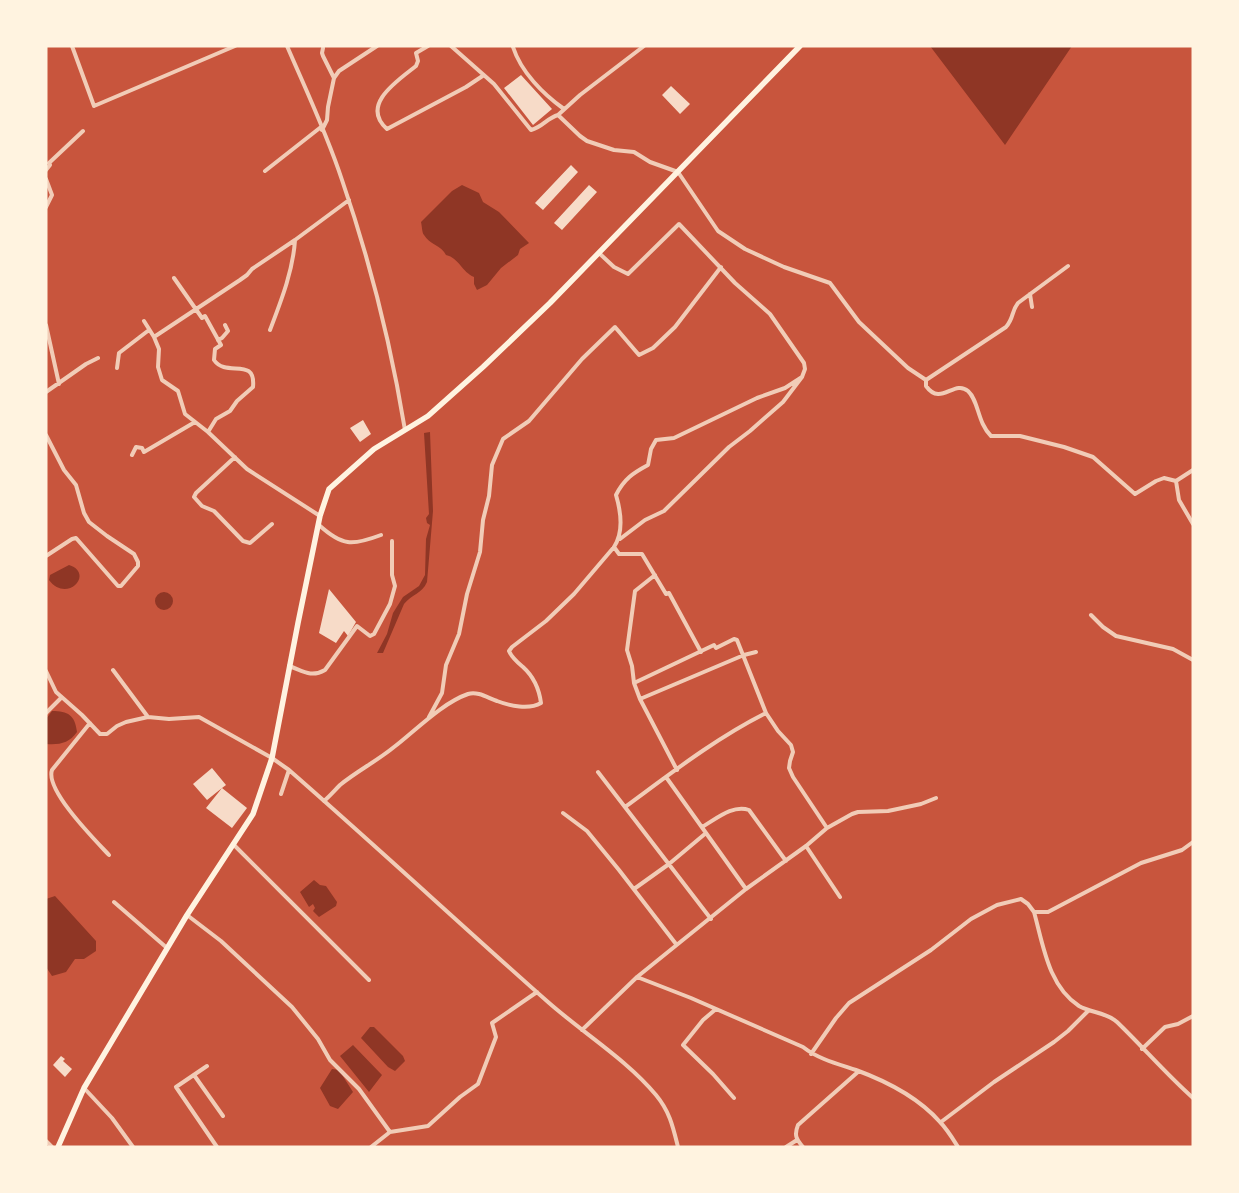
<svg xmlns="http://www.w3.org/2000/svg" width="1239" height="1193" viewBox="0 0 1239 1193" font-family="Quicksand,sans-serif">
<rect width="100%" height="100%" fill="#c8553d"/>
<path fill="#8f3625" d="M930,46H1072L1005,145Z
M462,185L479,193L483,202L499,212L529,243L520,249L518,255L501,268L487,285L477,290L474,284V277C462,272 459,258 446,255C442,246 429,244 424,235C422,233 422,226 421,222L452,191Z
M430,432L433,511L427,582C422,594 412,594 404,604L383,653H377L387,634L393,613L403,597L419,586L425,575L426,539L430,525L427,523L426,518L429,514L424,433Z
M69,565C95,573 67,604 49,580L50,575Z
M155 601a9 9 0 1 1 18 0a9 9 0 1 1-18 0Z
M52,711C68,711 75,715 77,732C69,743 60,745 46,744V719Z
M314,880L320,885L326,886L337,902L336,906L319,917L313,911L315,908L313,904L309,907L300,892Z
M55,896L96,941V951L84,959H75L66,972L52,976L46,967V899Z
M370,1027H374L403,1056L405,1061L395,1071L388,1067L361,1038Z
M353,1045L382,1075L369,1092L340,1056Z
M332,1069L339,1070L353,1092L338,1109L330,1106L320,1088Z"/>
<path fill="#f7dbc8" d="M521,75L552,109L533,125L504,88Z
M671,86L690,104L680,114L662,95Z
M571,165L578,172L543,210L535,203Z
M589,185L597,192L562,230L554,223Z
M363,420L371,434L360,442L350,428Z
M329,589L356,622L348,636L344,631L336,643L319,633Z
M212,768L226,785L222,788L247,808L232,828L206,808L222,788L207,800L193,784Z
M61,1056L65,1059L63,1061L72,1069L65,1077L53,1065Z"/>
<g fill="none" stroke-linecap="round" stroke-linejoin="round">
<path stroke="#f1ccb7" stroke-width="4" d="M72,46L94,106L235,46
M287,46C306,90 327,134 342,180C370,261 391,345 405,430
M428,46L416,53L418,61L416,66C397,81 360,105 387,129L466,87L484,75
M451,46L494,84L531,130C543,127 547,118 558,115L580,136L587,141L614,150L634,152L650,162L678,172L718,231L745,249L784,267L830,283L859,322L908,368L926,380V386C941,407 954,379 968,391C979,401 977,422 991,436H1020L1064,447L1093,457L1135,494L1156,481L1164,478L1176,481L1193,470
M513,47C521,72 543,94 564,109
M323,48L322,53L323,56L334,78
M558,115L580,95L644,46
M322,130L327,120L328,107L334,78L339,71L377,46
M46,170L50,165L49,163L83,131
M265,171L321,127
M46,179L52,195L46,207
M599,253L614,267L628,274L679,224L735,283L770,314L804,363L805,369L802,377L783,402L750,431L729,447L664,511L645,520L620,539
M174,278L202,318L205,316L221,345L215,349L214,360C226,378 256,356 253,387L237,401L230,411L216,419L208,432
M1030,294L1032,307
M144,321L154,337L159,349L158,367L162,380L178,391L185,414L208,432L247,469L320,516
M46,325L59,384
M270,330C281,301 293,271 295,240L349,200
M154,337L240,280L247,275L252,269L295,240
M218,340L222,338L228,331L225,325
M117,368L119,353L149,330
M926,380L1006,327C1014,318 1011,312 1018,303L1068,266
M46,392L86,364L98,358
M46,435L64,470L76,485L84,513L89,522L107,536L134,554L138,562V566L121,586H118L76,538L72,539L46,556
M132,455L136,447L142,448L144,452L195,422
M235,457L196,493L194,497L202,506L214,511L243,541L250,543L272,524
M1176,481L1179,500L1193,524
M319,525C342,546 352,546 381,535
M614,547L619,554H642L666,594L669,593L701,652
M655,575L635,591L627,650L632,666L634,683L640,699L677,770
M1091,615L1103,627L1116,636L1173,649L1193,660
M289,666C303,671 311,678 325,670L357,626L370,636L374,634L390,604L395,586L392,575V541
M113,670L148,717
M46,671L56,692L82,715L100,734H107L117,726L126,722L148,717L169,719L199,717L272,758L289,770C376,846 461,925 548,1002C583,1033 626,1059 656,1095C670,1112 673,1127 678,1147
M634,683L714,645L716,648L734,639L737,640L766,713L778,731L791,745L793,752L790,761L789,768L793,777L827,828
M640,699L744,655L756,652
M46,713L61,698
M429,717L442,693L446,665L459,634L467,594L480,552L483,520L489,496L492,465L503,439L529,421L582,359L615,327L639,355L653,348L675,327L721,267
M90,723L52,770C45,790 95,840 109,855
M598,772L711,919
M666,777L746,889
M281,794L289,770
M324,801C330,796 335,790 340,785C357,771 377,761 394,747C415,731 442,703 468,694C478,691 488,698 497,701C510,706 529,710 541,703C539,688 533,676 523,667C517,662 512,658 509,651L512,647L546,621L574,594L614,547C624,532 621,512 616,495C624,479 633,473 648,465L651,449L656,440L674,438L757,398L785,388L802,377
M625,807C670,774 716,738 766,713
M563,813L587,831L619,870L676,944
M702,827C716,819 733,804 749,810L786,861
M233,844L369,980
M806,846L840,897
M634,889L669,864L706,833
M114,902L167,948
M1034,912H1048L1141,863L1182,850L1193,842
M187,915L221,941L292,1007L318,1039L330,1060L359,1089L390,1132L371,1147
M637,977L691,998L803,1047C818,1059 838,1064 856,1070C886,1081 918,1097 940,1122C947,1129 953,1139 958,1147
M716,1009L703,1020L683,1045L713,1074L734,1098
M582,1030L637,977L746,889L806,846L827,828L852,814L858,812L888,811L921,804L936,798
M1142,1049L1165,1027L1178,1024L1193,1016
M811,1054L836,1018L849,1003L931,950L971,919L997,905L1021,899L1028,904L1034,912C1043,944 1048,986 1079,1006C1091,1013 1106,1012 1117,1022C1143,1047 1166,1074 1193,1098
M207,1066L176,1087L217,1147
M194,1075L223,1116
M84,1088L112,1118L133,1147
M941,1122L994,1082L1054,1042L1068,1031L1088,1011
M390,1132L428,1126L460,1097L478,1084L496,1037L492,1023L537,992
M46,1141L52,1147
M786,1147L797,1140
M803,1147C796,1139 794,1135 798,1125L859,1071"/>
<path stroke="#fff3e0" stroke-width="5.5" d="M58,1147L84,1088L187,915L253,814L272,758L298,623L320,516L329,489L374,449L428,416L483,367L550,303L800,46"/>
</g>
<rect width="1239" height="1193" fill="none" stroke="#fff3e0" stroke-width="95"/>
</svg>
